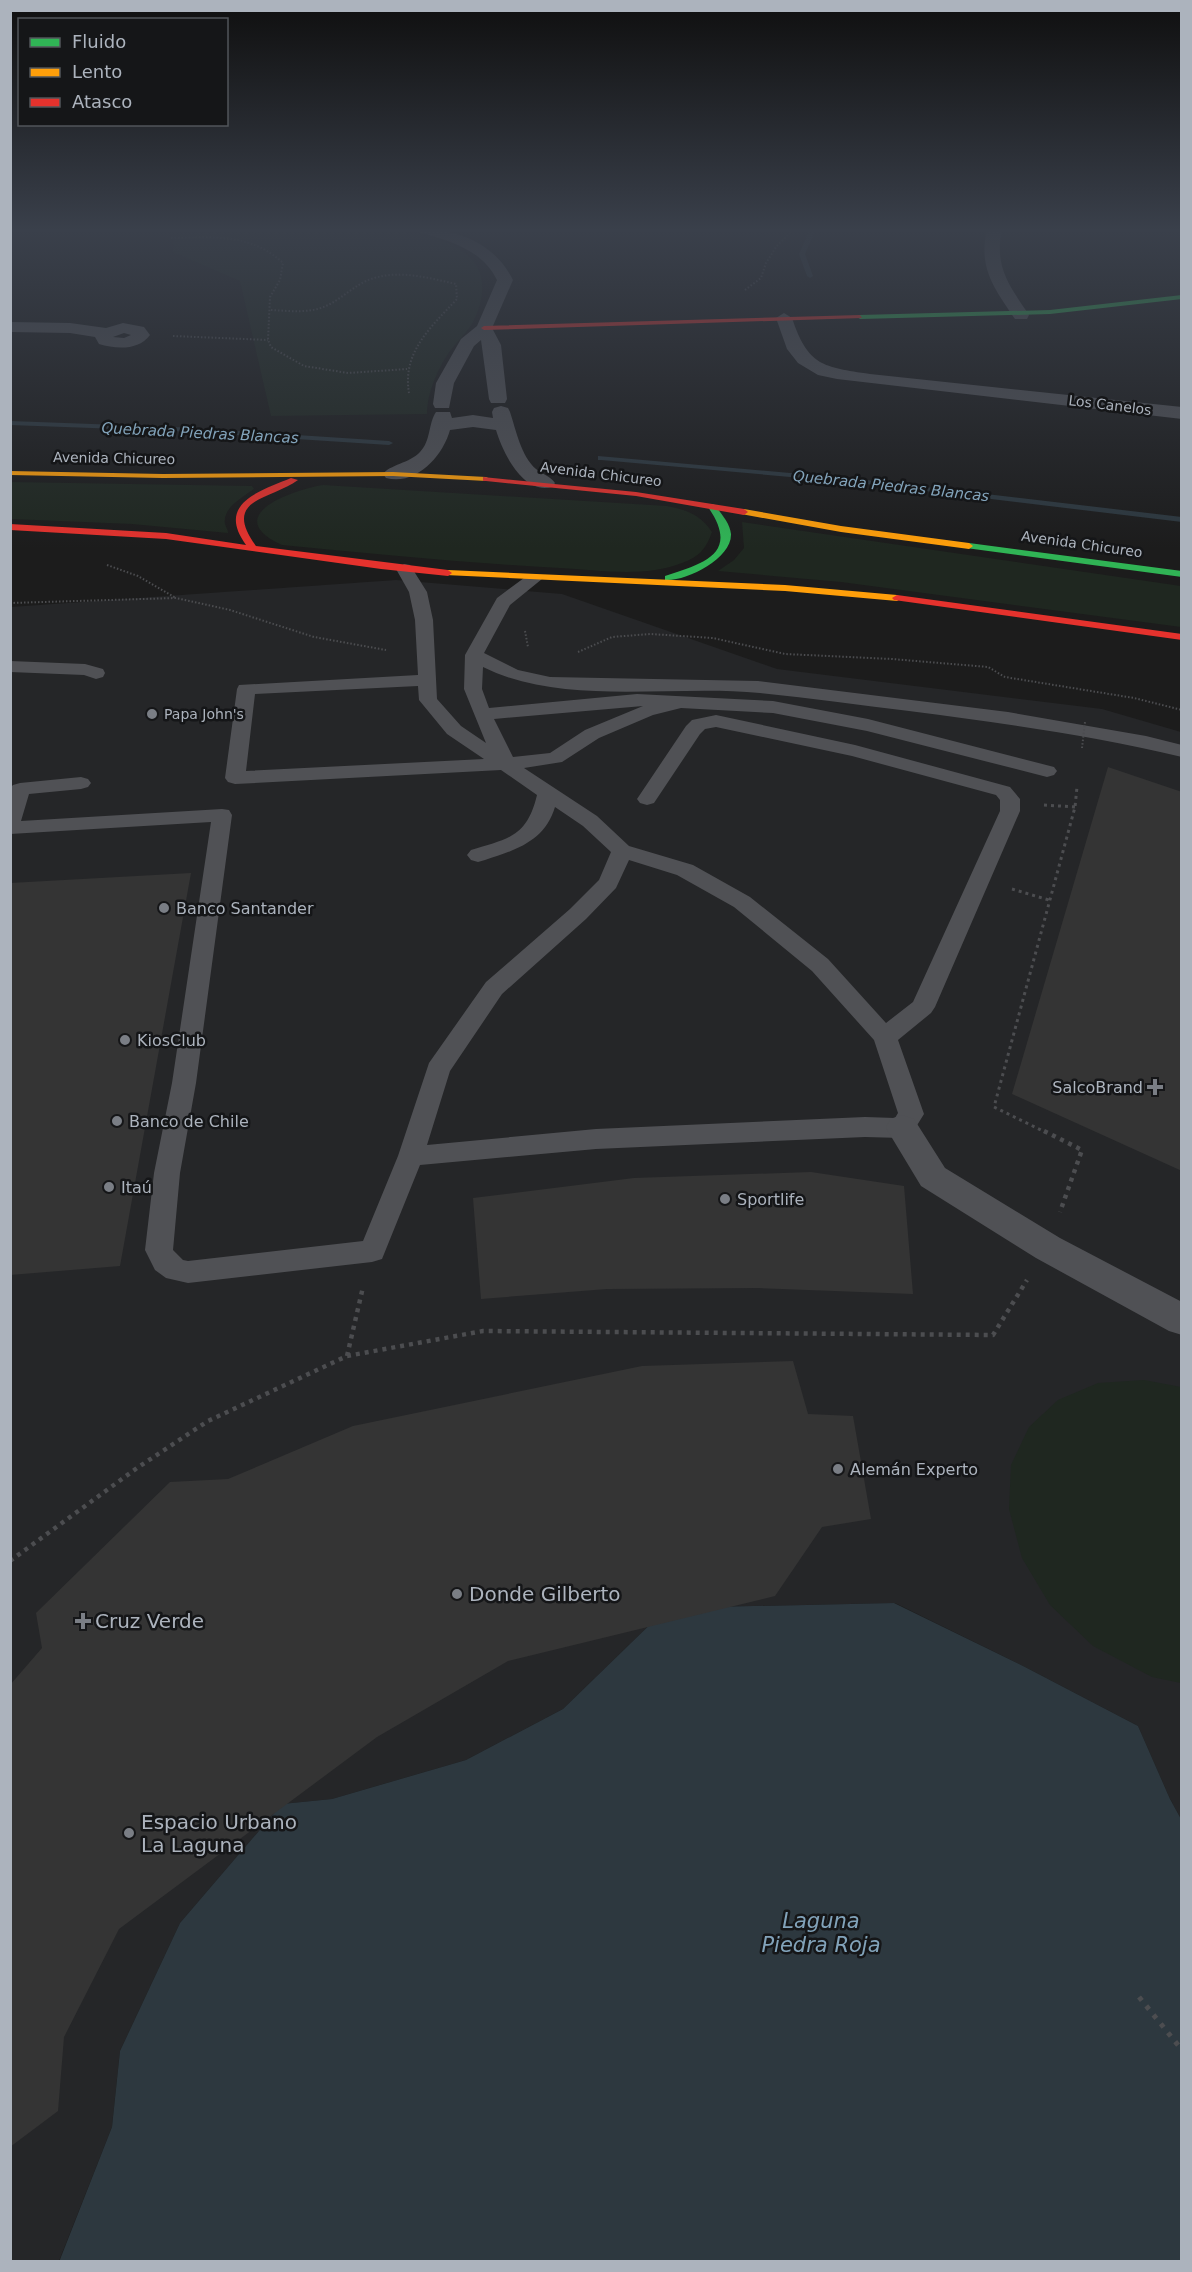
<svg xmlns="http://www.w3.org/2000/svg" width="1192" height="2272" viewBox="0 0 1192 2272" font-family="'DejaVu Sans',sans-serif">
<rect width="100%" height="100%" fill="#1c1c1c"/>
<path fill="#252628" d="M396,580L562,594L777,669L1102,709L1181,732V1819L1170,1799L1138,1726L1025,1667L895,1603L667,1608L563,1709L466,1760L332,1799L282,1804L180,1923L120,2051L112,2127L59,2261L11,2262V607Z"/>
<path fill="#1f2720" d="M303,229C358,229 518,218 475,318C470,330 458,340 450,351C438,368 427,393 427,414L271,416L240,281L173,252L174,234Z
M11,482L252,486L254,489C243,497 222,508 225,524C226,527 228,530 228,533L132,524L11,519Z
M323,485L667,506C687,510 701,515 712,532C706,549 699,557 682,563C645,578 598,570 560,568C467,563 374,554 282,545C219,516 292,490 323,485Z
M742,522L1181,586V627L841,582L718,571L734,560L744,548Z
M1144,1380L1181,1387V1683L1152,1677L1093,1646L1050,1605L1022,1558L1009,1509L1011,1465L1029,1427L1058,1400L1098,1383Z"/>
<path fill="#2d383f" d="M894,1603L1025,1667L1138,1726L1170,1799L1181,1819V2261L59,2262L112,2127L120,2051L180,1923L282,1804L332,1799L466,1760L563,1709L667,1608Z"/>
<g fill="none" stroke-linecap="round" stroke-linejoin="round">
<path fill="#2d383f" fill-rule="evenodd" d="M810,229H816L805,254L813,276L810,278L807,276L799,254Z
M10,421L174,427L389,441L393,443L389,445L174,431L10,425Z
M598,456L858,479L1182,517V522L858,483L601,460H598Z"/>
</g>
<path fill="#343434" d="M1108,767L1182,792V1171L1012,1094Z
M191,873L120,1266L10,1275V883Z
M811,1172L904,1186L913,1294L757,1288L607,1289L481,1299L473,1198L634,1178Z
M793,1361L808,1414L853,1416L871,1519L822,1527L775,1596L508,1661L377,1737L119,1929L64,2037L58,2111L10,2147V1685L42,1648L36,1613L170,1482L228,1479L353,1426L642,1366Z"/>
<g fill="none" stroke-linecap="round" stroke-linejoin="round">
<path stroke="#4c4d50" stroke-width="2" stroke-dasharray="1.5 2" stroke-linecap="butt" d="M171,238C212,237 251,233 283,263L280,280L270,297L268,340L271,347L304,366L348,373L407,369
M745,290L761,278L766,263L776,247L790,233L788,229
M271,310C291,311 312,314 330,304C345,296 357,283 374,278C401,270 429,278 456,284L457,299C431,327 402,352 409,393
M173,336L268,340
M107,565L138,576L176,598
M10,603L176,598L230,610L314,637L386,650
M525,631L528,647
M578,652L612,637L650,634L713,638L785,654L892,659L988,667L1005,677L1134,698L1182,710"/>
<path stroke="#4c4d50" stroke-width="3" stroke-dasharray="3 4" stroke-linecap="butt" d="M1044,805L1075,807
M1012,889L1049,900
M1047,1133L994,1107L1075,807L1077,787"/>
<path stroke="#4c4d50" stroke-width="4.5" stroke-dasharray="4 5" stroke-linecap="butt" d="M1044,1131L1082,1150L1060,1212
M347,1356L363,1287
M10,1561L137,1468L208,1421L347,1356L483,1331L993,1335L1027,1280"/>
<path stroke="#4c4d50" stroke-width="5" stroke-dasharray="4.5 7" stroke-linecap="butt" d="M1139,1997L1182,2050"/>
<path fill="#505155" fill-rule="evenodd" d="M404,564L410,565L427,592L433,620L437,699L461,726L486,743L464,689L465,655L497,598L528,575H540L542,579L510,605L484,653L518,670L550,677L758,681L1008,712L1146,736L1182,745V757C1092,735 1000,723 909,711C859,705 810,698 760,693C672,684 563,707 483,667L482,689L489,708L637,694L773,701L868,719L1054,767L1057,771L1054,775L1047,777L867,731L773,713L681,708L653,715L599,738L562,762L524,768L597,816L629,846L693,865L750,897L828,959L886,1023L913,1002L1000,811V800L996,795L852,756L716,727L705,729L700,734L654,803L647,805L640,803L637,799L686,726L692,720L716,715L855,745L1010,787L1020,799V811L935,1007L931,1013L898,1040L924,1114L911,1135L902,1138L865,1137L596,1149L420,1165L382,1259L372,1262L188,1283L166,1278L155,1270L145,1250L154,1173L172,1083L211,822L10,834V788L13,785L20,783L81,777L88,779L91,783L88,787L81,789L29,794L21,821L222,809L229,810L232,815L196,1083L180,1173L173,1250L183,1260L188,1261L363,1241L398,1156L429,1063L486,982L570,909L599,880L611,852L583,826L555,807C545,841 516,850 485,860L478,862L471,860L467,855L471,850C508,839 527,837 537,795L501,770L235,784L228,782L225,778L237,689L239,685L418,675L415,620L409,592L396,569ZM418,686L419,700L447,734L484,759L246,771L255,694ZM643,706L585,730L550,753L513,757L494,719ZM629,860L677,875L734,907L812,971L874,1040L898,1113L895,1118L865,1117L596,1129L427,1145L450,1071L502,994L586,919L616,888Z
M10,661L85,664L103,669L105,673L103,677L96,679L84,675L10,672Z"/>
<path fill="#505155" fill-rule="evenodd" d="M417,229C457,229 494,242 513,280L492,328L501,345L507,399L505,403H491L489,399L481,340L474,346L454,383L449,408H435L433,404L436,383L461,339L477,326L497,280C482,249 449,241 419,232Z
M987,229H1002C994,267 1009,285 1029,315L1027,319H1015C994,288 978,268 987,229Z
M784,313L792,318C808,366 823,367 870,374L1182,407V419L837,379L818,375L798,363L787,349L776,318Z
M10,322L70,323L106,328L123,323L144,327L150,335C138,351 116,349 99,344L95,337L70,333L10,332ZM124,333L131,335L124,338L113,337Z
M501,406L508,408L510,412C516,430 521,456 536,469C542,474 550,476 555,483L552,487C523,495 503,453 496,430L473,427L450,430C443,456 416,486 386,478L383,474C389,465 410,463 420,452C431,441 428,424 436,412H450L452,418L473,415L493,418L492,412L494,408Z
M902,1115L914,1119L945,1168L1060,1238L1182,1302V1335L1169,1331L1036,1258L921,1186L886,1128L890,1119Z"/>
<path fill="#30b455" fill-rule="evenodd" d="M1182,295V299L1050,314L860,319L857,317L860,315L1050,310Z
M712,504L715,505C721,514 730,523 731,534C732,559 685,582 665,580V576C705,563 740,553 708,507Z
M969,543L1182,571V577L966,548V544Z"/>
<path fill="#ff9f0a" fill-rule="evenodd" d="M10,471L163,474L393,472L486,477L490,479L486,481L393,476L163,478L10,475Z
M744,509L841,526L969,543L973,546L969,549L841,532L741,514V510Z
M448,570L785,585L897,595L902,598L897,601L785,591L445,575V571Z"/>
<path fill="#e5322d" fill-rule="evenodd" d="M860,315L862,318L484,330L481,328L484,326Z
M483,477L636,492L744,509L748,512L744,515L636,496L486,481H483Z
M291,478L298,480C271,500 221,498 256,546L448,570L452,573L448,576L381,569L166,539L10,530V524L166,533L246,545C216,504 259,491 291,478Z
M897,595L1182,634V640L894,600L892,598Z"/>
<path stroke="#4c4d50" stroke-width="2" stroke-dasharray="1.5 2" stroke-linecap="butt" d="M1082,748L1085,722"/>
</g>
<linearGradient id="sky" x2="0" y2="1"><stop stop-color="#0f0f0f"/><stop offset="0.42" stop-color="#3a404b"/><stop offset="1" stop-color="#3a404b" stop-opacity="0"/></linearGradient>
<rect width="1192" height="548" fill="url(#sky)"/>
<g fill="#7a7e85" stroke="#151618" stroke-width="2">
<circle cx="152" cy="714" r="6"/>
<circle cx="164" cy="908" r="6"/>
<circle cx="125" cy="1040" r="6"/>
<path d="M1152 1078h6v6h6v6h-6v6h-6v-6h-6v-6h6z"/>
<circle cx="117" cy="1121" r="6"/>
<circle cx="109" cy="1187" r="6"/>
<circle cx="725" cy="1199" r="6"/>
<circle cx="838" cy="1469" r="6"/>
<circle cx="457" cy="1594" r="6"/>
<path d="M80 1612h6v6h6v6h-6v6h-6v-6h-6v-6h6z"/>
<circle cx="129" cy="1833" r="6"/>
</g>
<g text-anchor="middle" stroke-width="5" stroke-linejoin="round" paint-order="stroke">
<g font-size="14" fill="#acb3bd" stroke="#151618">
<text transform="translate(1110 405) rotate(7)" y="5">Los Canelos</text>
<text transform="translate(114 458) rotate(1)" y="5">Avenida Chicureo</text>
<text transform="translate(601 474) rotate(7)" y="5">Avenida Chicureo</text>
<text transform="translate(1082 544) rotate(8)" y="5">Avenida Chicureo</text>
</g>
<g font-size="14" fill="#acb3bd" stroke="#151618" text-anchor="start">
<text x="164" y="719">Papa John's</text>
</g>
<g font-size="15" font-style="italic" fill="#82a3ba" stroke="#151618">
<text transform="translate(200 433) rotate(3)" y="5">Quebrada Piedras Blancas</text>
<text transform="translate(891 486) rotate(6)" y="5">Quebrada Piedras Blancas</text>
</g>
<g font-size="16" fill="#acb3bd" stroke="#151618" text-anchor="start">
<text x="176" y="914">Banco Santander</text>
<text x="137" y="1046">KiosClub</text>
<text x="1143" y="1093" text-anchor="end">SalcoBrand</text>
<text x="129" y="1127">Banco de Chile</text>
<text x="121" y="1193">Itaú</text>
<text x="737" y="1205">Sportlife</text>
<text x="850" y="1475">Alemán Experto</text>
</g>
<g font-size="20" fill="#acb3bd" stroke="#151618" text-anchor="start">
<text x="469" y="1601">Donde Gilberto</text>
<text x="95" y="1628">Cruz Verde</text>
<text x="141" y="1829">Espacio Urbano<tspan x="141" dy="23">La Laguna</tspan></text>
</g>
<g font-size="21" font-style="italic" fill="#82a3ba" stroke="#151618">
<text x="821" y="1928">Laguna<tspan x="821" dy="24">Piedra Roja</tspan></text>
</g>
</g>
<rect width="1192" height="2272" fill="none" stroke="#acb3bd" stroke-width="24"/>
<rect x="18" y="18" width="210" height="108" fill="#151618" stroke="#51555a" stroke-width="1.5"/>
<rect x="30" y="38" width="30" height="9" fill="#30b455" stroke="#51555a" stroke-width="1.5"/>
<text x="72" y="48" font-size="18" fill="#acb3bd">Fluido</text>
<rect x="30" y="68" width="30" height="9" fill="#ff9f0a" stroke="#51555a" stroke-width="1.5"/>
<text x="72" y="78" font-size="18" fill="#acb3bd">Lento</text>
<rect x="30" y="98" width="30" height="9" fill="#e5322d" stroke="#51555a" stroke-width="1.5"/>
<text x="72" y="108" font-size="18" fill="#acb3bd">Atasco</text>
</svg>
